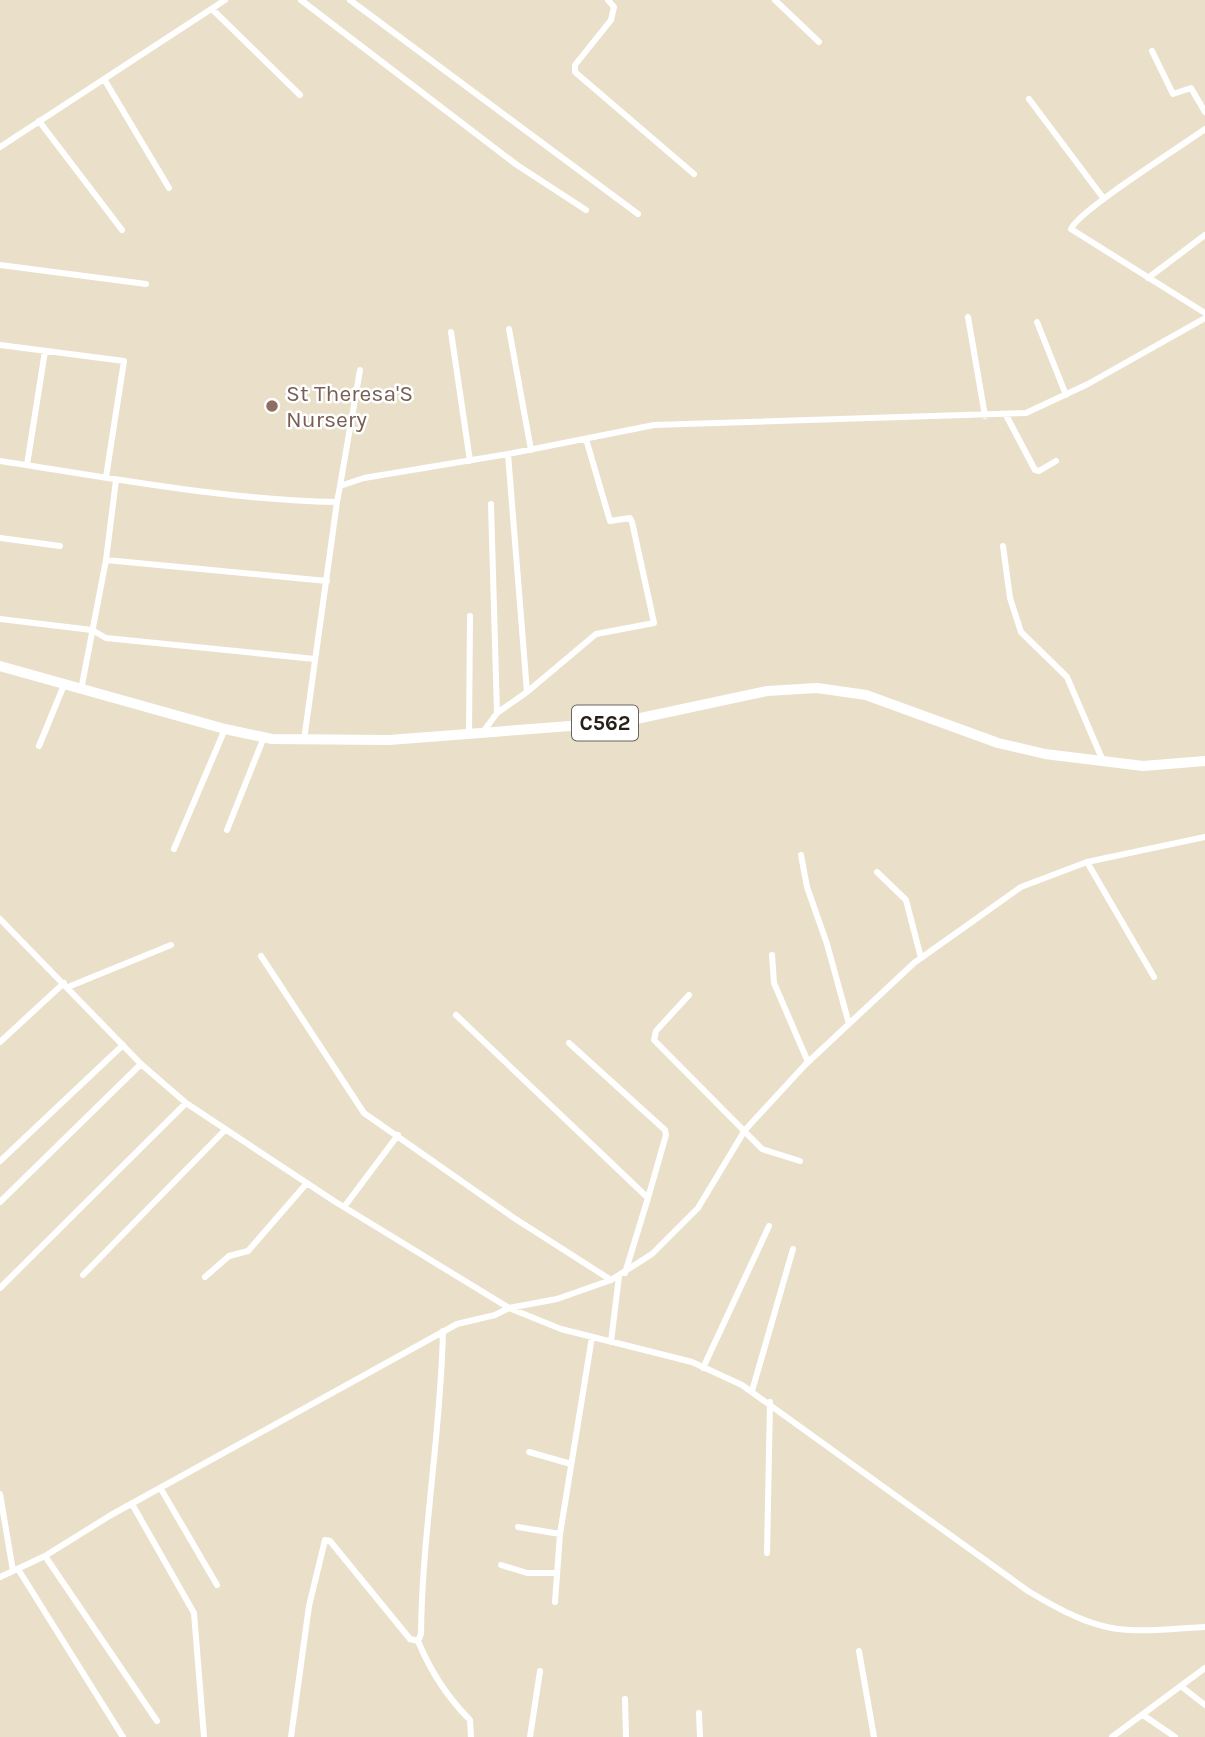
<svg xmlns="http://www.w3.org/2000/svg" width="1205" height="1737" viewBox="0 0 1205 1737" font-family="Karla,sans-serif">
<rect width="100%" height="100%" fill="#eae0c9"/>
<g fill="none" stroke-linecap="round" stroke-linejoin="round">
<path stroke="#fff" stroke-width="6" d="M301,0L517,165L586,210
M350,0L638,214
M608,0L614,7L611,20L575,65V72L694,174
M775,0L819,42
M212,9L300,95
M1152,51L1173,94L1191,88L1205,112
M104,79L169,188
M1029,99L1104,199
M39,121L122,230
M1205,129C1182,146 1078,211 1071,229L1205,313
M0,147L225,0
M0,265L146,284
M1148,278L1205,235
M968,317L985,416
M1037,322L1066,395
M509,329L531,450
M451,332L470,461
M0,345L124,361L106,477
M1006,415L1035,470L1039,471L1056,461
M0,461C112,478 224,500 337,502L304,740
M27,465L45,351
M340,486L360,370
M337,502L340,486L364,478L508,454L654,425L1026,413L1088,384L1205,318
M491,504L497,713
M0,538L60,546
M1003,546L1010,598L1021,632L1067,677L1103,761
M106,560L327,581
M0,619L92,630L106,638L315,659
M81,690L106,560L116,480
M527,692L596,634L654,623L632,522L630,518L610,521L586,439
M483,732L497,713L527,692L508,454
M469,733L470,616
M39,746L64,685
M227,830L264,737
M174,849L225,729
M801,855L807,887L827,944L849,1024
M1087,862L1154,977
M877,872L906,900L921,958
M0,919L141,1064L186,1103L334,1201L509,1308L561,1329L692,1362L742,1385L1028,1591C1103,1636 1120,1633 1205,1627
M772,955L774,983L808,1062
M261,956L364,1113L514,1218L611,1280
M68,987L171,945
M689,995L656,1031L654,1040L762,1149L800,1161
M456,1015L648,1198L625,1273
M0,1042L64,983
M569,1043L665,1130L666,1135L648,1198
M0,1161L123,1045
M0,1202L141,1064
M344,1207L398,1135
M83,1275L225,1130
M205,1277L229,1256L248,1251L307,1183
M0,1288L186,1103
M443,1331C441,1433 422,1534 421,1634L418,1641C430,1670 448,1698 470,1720L471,1737
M611,1342L619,1276
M703,1368L769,1226
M752,1391L793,1249
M529,1452L571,1464
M161,1489L217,1585
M0,1494L13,1571
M132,1504L194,1613L204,1737
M518,1527L560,1534
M767,1553L770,1402
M45,1556L157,1721
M501,1565L527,1573H556
M18,1569L123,1737
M0,1577L45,1556L111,1515L457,1324L495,1315L509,1308L557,1299L611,1280L652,1254L698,1208L745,1130L805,1065L914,963L1021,887L1087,862L1205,837
M555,1602L560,1534L592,1337
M859,1651L874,1737
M1182,1687L1205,1705
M625,1699L626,1737
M699,1713L700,1737
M1143,1715L1175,1737
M291,1737L309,1606L325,1540L330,1541L410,1639L418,1641
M530,1737L540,1671
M1112,1737L1205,1668"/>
<path stroke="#fff" stroke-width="10" d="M0,666L225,729L272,739L389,740L622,722L767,691L817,688L866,695L998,743L1045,754L1143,766L1205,761"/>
</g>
<circle fill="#8d6e63" stroke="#fff" stroke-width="2.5" cx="272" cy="406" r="7"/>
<g text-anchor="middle" stroke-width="5" stroke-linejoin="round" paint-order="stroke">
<rect fill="#fff" stroke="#66645e" stroke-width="2" x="572" y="705.5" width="66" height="35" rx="5"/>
<g font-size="21" font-weight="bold" fill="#252119">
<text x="605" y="730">C562</text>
</g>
<g font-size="23" fill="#785e54" stroke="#fff" text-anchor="start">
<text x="286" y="401">St Theresa'S<tspan x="286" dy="26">Nursery</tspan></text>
</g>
</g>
</svg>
